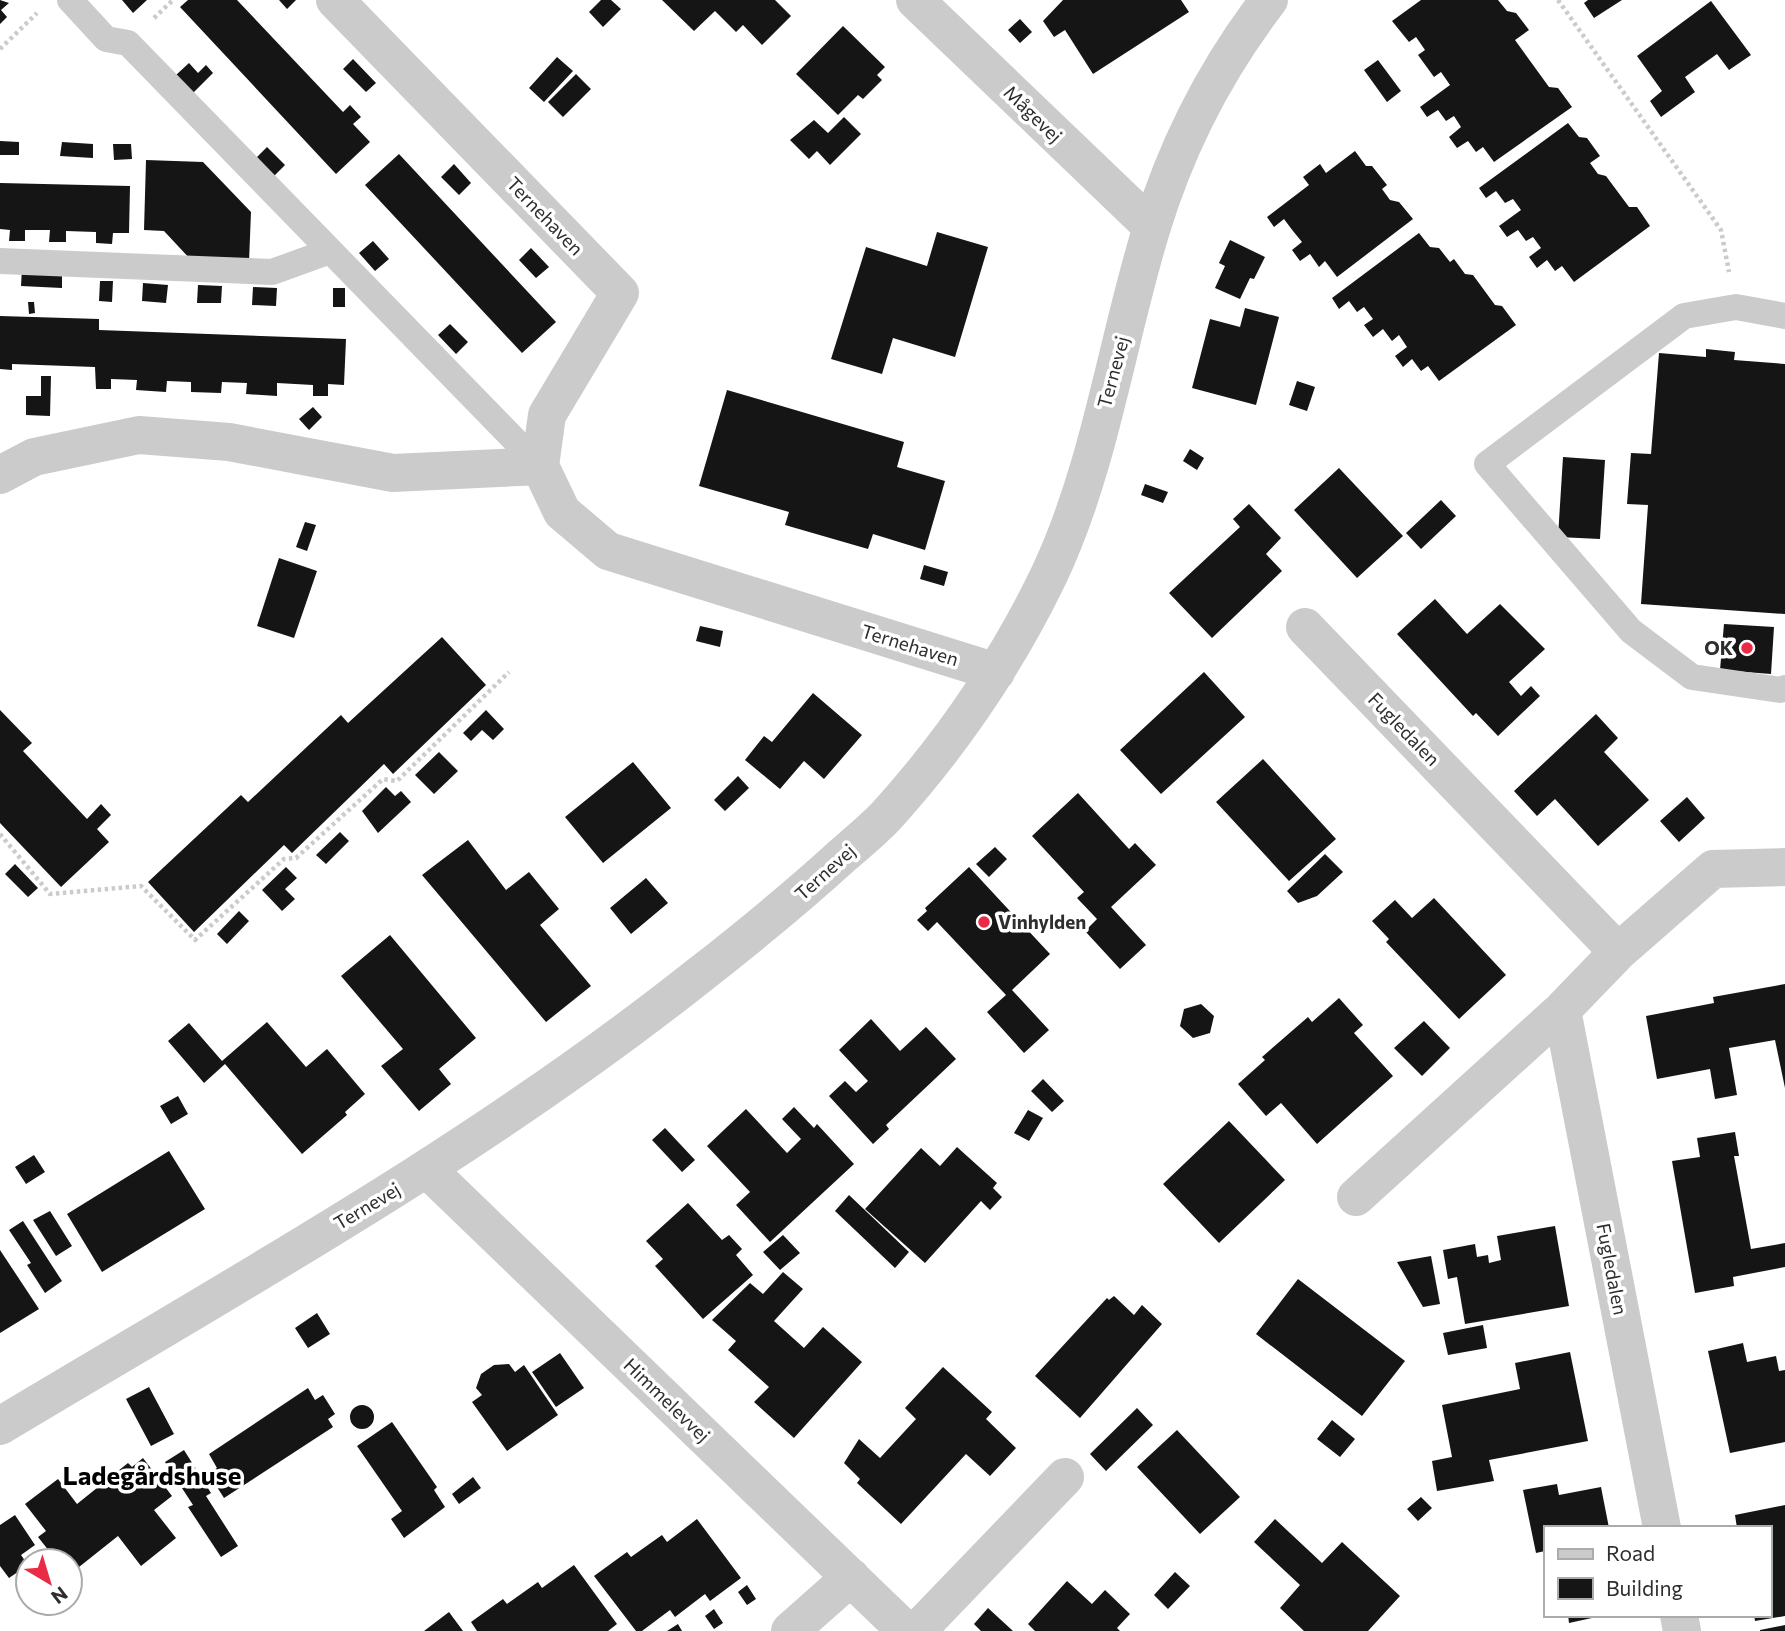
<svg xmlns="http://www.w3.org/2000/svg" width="1785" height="1631" viewBox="0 0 1785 1631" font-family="Commissioner,sans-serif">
<rect width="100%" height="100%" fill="#fff"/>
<path fill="#151515" d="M0,0L9,3L1,10L7,17L0,24Z
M122,0H147L133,13Z
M188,0H237L343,112L350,105L361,117L353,124L370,142L336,174L180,7Z
M279,0H296L287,9Z
M601,0H611L621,9L603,27L589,12Z
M662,0H775L791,16L762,45L743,25L736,32L715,11L694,31Z
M1063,0H1181L1189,12L1093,74L1065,30L1054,37L1043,21Z
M1421,0H1498L1507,11L1516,13L1529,30L1515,40L1549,87L1558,88L1572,107L1494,162L1483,147L1476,152L1468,141L1457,148L1449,137L1461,127L1454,116L1446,121L1438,110L1427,117L1420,107L1450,85L1441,72L1434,77L1418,55L1425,50L1416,37L1409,42L1392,21Z
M1588,0H1622L1594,18L1584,3Z
M1711,1L1751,55L1729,70L1717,54L1685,77L1695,92L1661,117L1650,101L1662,91L1637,56Z
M1020,19L1032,32L1020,43L1008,30Z
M843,26L885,67L877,75L882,80L863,99L858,95L838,115L796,74Z
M557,57L573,71L544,102L529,88Z
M353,59L376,83L366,92L343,69Z
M1378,60L1401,91L1387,102L1364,70Z
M189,63L198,73L206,65L213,73L193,93L176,75Z
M576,74L591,89L563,117L548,102Z
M844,117L861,134L830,165L817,151L809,159L790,140L814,120L828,133Z
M1568,123L1579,137L1587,138L1600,156L1590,163L1598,174L1606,176L1629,207H1637L1650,226L1574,282L1562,266L1555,271L1547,260L1537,268L1529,257L1541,248L1533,237L1526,241L1518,230L1507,237L1499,226L1521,210L1513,199L1505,203L1496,191L1486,198L1479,188Z
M0,141L19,142V155H0Z
M62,142L93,144V158L60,156Z
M113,144H131L132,159L114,160Z
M267,147L285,165L273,177L255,159Z
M1355,151L1366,166H1372L1387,185L1382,189L1390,200L1399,202L1413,219L1337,277L1325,261L1319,267L1310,254L1300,261L1292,250L1302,242L1293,231L1284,219L1274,227L1267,217L1309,185L1303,177L1320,164L1326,173Z
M399,154L556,322L522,353L365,185Z
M146,160L203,162L251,212L249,262L192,261L164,231L144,230Z
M454,164L471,183L459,195L441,177Z
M0,183L130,186L129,233H113L112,244L96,243V232L66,231V242H49L50,230H25V241H9L10,230L0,229Z
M937,232L988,247L955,357L893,338L882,374L831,359L866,247L927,266Z
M1419,233L1430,247L1439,248L1450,262L1454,259L1465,274L1473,275L1495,305L1502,306L1516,325L1439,381L1428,366L1421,371L1412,359L1403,367L1395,356L1407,347L1399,335L1392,341L1383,329L1373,337L1364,325L1373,319L1364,307L1357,312L1349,301L1339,309L1332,298Z
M1230,240L1265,257L1254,279L1250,278L1240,299L1215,288L1225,266L1219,263Z
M373,241L389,259L375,271L359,253Z
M531,248L549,267L536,278L519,260Z
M22,268L62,269V288L21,286Z
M100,281H113L112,302L99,301Z
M143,283L168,285L166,303L142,301Z
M198,285L222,286L221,303H197Z
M253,287L277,288L276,306L252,305Z
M333,288H345V307H333Z
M28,302H34L35,313L29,314Z
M1245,308L1279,317L1256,405L1192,388L1210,319L1240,327Z
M0,316L99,319V330L346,339L344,385L328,384V396H313V385L277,383V396L246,394L247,383L222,382L221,393L191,392V382L167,381L166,392L136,390L137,380L111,379V389H96L95,367L12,364V370L0,369Z
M450,324L468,342L456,354L438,335Z
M1706,349L1735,352L1734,360L1785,364V614L1641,604L1648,505L1627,504L1631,453L1651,454L1659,353L1706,357Z
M41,376H51L50,416L26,415V396H41Z
M1297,381L1315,387L1307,411L1289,405Z
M727,390L904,442L897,467L945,481L925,550L873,534L868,549L785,525L789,512L699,486Z
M313,407L322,417L309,430L299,419Z
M1190,449L1204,458L1197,470L1183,461Z
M1563,457L1605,460L1600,539L1558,537Z
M1339,468L1403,536L1357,578L1294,510Z
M1145,484L1168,492L1163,503L1141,495Z
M1441,500L1456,516L1421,549L1406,533Z
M1249,504L1281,538L1266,554L1282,571L1212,638L1169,593L1240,527L1233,519Z
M305,522L316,525L307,551L296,547Z
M279,558L317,571L294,638L257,626Z
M924,565L948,572L944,586L920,579Z
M1435,599L1467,634L1500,604L1545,649L1509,682L1521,696L1531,686L1540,696L1498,736L1476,713L1473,716L1397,634Z
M1724,624L1774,627L1771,674L1720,670Z
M700,626L723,631L720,647L696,641Z
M442,637L486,685L393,774L384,764L292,853L284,845L194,932L148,882L241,795L248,802L341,715L348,723Z
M1204,672L1245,717L1161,794L1120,750Z
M813,693L862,735L824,779L804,761L780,789L745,760L764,736L772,742Z
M0,710L32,743L23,751L87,819L101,804L111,815L97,829L109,842L61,887L0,823Z
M486,710L504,729L493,740L482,730L471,741L463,733Z
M1596,714L1618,738L1604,752L1649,800L1598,846L1555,799L1537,816L1514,791Z
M439,752L458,771L434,794L415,775Z
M1263,759L1336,839L1289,881L1216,802Z
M633,762L671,808L603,863L565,817Z
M738,776L749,788L725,811L714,800Z
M386,787L395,796L401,791L411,802L378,833L362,811Z
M1078,793L1129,849L1135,843L1156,865L1111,907L1146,945L1120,969L1085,931L1097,919L1077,898L1084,892L1032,836Z
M1687,797L1705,818L1679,842L1660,821Z
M340,832L349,841L326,864L316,855Z
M468,840L506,890L529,872L559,909L540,925L591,986L546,1022L422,875Z
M995,847L1007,859L989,877L976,864Z
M1325,854L1343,872L1317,896L1298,903L1287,891Z
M15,864L38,888L28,897L5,874Z
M286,867L297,878L285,889L295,899L282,911L262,890Z
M969,867L1050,954L1012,990L1049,1030L1024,1053L987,1012L1006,995L937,922L928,931L917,920L927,911L925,908Z
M646,878L668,903L631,934L610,908Z
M1434,898L1506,975L1459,1019L1386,942L1389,939L1372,921L1395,900L1412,918Z
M239,911L249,921L227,944L217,934Z
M390,935L476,1038L439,1069L451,1084L419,1111L381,1066L403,1049L341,976Z
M1785,984V1088L1775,1040L1729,1048L1737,1095L1715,1099L1710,1069L1657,1079L1646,1016L1714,1003L1713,997Z
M1339,998L1363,1025L1354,1033L1393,1076L1317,1144L1281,1103L1266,1116L1238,1084L1265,1060L1262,1057L1308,1017L1312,1022Z
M1201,1004L1214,1016L1210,1033L1193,1038L1180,1026L1184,1009Z
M871,1019L900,1051L926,1027L956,1059L886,1125L889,1129L873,1144L829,1096L845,1081L856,1092L868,1081L839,1050Z
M1424,1021L1450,1048L1422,1076L1394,1048Z
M267,1022L306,1067L327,1049L365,1094L345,1112L347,1115L302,1154L225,1064L204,1083L168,1041L189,1023L222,1061Z
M1043,1079L1064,1101L1052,1112L1031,1091Z
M178,1096L188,1114L171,1124L160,1106Z
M794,1107L814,1128L817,1124L854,1164L770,1242L736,1205L750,1192L707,1146L746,1109L787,1153L801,1139L782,1119Z
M1028,1110L1043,1118L1029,1141L1014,1133Z
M1229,1121L1285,1180L1219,1243L1163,1184Z
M665,1128L695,1160L682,1172L652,1140Z
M1735,1132L1739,1156H1734L1751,1249L1785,1243V1267L1733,1277L1734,1286L1695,1293L1672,1161L1700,1157L1697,1138Z
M957,1147L997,1183L993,1188L1002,1197L990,1210L981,1201L925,1263L865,1209L921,1148L940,1166Z
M169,1151L205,1209L102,1272L67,1214Z
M34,1155L45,1172L26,1184L15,1167Z
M849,1195L909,1252L895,1268L835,1211Z
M688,1203L722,1240L729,1235L742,1249L736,1255L753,1275L703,1319L655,1266L663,1259L646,1241Z
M50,1211L72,1246L56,1256L33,1220Z
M23,1221L62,1281L45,1293L27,1265L31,1263L9,1230Z
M1555,1226L1569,1306L1465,1324L1457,1277L1448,1279L1443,1250L1475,1244L1477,1257L1488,1255L1489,1263L1501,1260L1497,1236Z
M783,1235L800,1253L780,1270L763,1252Z
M0,1250L39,1309L0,1333Z
M1431,1256L1440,1304L1423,1307L1397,1262Z
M783,1272L803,1289L774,1321L804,1348L823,1327L862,1362L794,1438L754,1402L769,1387L728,1350L736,1341L712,1320L750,1283L763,1294Z
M1298,1279L1405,1361L1362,1416L1256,1334Z
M1114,1296L1134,1315L1142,1305L1162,1324L1080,1418L1035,1376L1107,1298L1109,1300Z
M317,1313L330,1334L308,1348L295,1328Z
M1483,1325L1487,1348L1448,1355L1443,1333Z
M1743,1343L1747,1362L1776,1356L1779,1371L1785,1370V1442L1730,1453L1708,1351Z
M1570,1352L1588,1441L1489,1460L1494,1481L1437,1491L1432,1461L1452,1457L1442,1405L1520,1389L1515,1363Z
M560,1353L584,1388L556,1407L532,1372Z
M509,1364L515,1372L524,1365L558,1415L507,1451L472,1402L482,1395L476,1388L481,1374L494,1365Z
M943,1367L992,1412L986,1419L1016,1448L990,1476L966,1454L901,1524L857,1483L860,1479L844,1463L859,1439L880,1458L916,1419L905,1408Z
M149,1387L174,1434L151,1446L126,1399Z
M308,1388L315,1400L323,1395L335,1414L328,1419L333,1427L224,1498L208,1473L217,1468L209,1454Z
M350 1417a12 12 0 1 1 24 0a12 12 0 1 1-24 0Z
M1137,1408L1153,1425L1106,1471L1090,1454Z
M1332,1420L1355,1439L1340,1457L1317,1439Z
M392,1422L437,1487L434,1490L445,1507L404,1538L391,1519L402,1511L357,1446Z
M1177,1430L1240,1497L1200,1534L1137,1467Z
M184,1450L211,1493L206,1496L238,1546L221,1557L188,1507L193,1505L165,1462Z
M143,1458L172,1496L154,1510L176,1538L141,1566L118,1536L79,1567L77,1565L70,1571V1561H57L38,1537L46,1531L25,1504L58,1479L77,1504L128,1463L132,1467Z
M473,1477L481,1488L459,1504L452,1494Z
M1557,1484L1559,1495L1601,1487L1609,1528H1545V1551L1536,1553L1523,1490Z
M1421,1497L1432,1508L1418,1521L1407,1509Z
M1785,1505V1616L1755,1621L1754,1615H1769V1528H1737L1735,1515Z
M15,1515L35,1545L21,1555L28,1565L9,1578L0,1566V1525Z
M697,1519L741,1578L710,1601L705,1594L675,1617L670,1610L642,1631H636L594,1576L627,1552L631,1557L662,1535L667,1542Z
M1275,1519L1322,1563L1342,1542L1400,1596L1368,1631H1304L1280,1608L1300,1585L1254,1542Z
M574,1565L617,1624L608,1631H477L471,1622L503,1599L507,1604L538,1582L542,1588Z
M1175,1572L1190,1586L1168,1609L1154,1595Z
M1067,1581L1092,1604L1105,1590L1130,1614L1117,1628L1120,1631H1035L1028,1624Z
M747,1585L756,1599L747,1605L738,1592Z
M34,1603H49L38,1610Z
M988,1608L1013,1631H981L974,1624Z
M714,1609L723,1623L714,1629L705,1616Z
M449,1612L463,1631H424Z
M1568,1615H1601V1616L1569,1623Z
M678,1624L682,1631H667Z
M1785,1625V1631H1760V1630Z"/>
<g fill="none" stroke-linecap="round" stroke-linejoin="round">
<path stroke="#cbcbcb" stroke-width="4.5" stroke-dasharray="3.5 3.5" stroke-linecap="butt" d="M1558,0L1721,230L1729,272
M154,18L173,0
M0,49L37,13
M0,834L50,894L141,886L195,940L284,859L296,858L383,779L397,781L509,672"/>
<path stroke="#cbcbcb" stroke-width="26" d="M70,0L106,39L128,43L540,466
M0,261L272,272L330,251
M1785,316L1736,307L1684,316L1487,464L1631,631L1692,677L1780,690L1785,688"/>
<path stroke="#cbcbcb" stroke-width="38" d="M335,0L620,293L547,415L540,466L562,512L608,551L996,672
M915,0L1152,227
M0,475L34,457L139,435L229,442L393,473L540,466
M1305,627L1618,952
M1562,1010L1662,1528
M428,1170L906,1631
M1356,1197L1562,1010L1618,952L1713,869L1785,867
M0,1426C237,1284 480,1149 697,977C747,938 796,898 843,855C858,842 874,829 887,815C952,743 1007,662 1049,575C1100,467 1116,344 1151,230C1176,147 1216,69 1269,0
M1679,1615L1682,1631
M790,1631L851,1577
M917,1631L1065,1477"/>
</g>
<g fill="#e92b45" stroke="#fff" stroke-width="2.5">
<circle cx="1747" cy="648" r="7"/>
<circle cx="984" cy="922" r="7"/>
</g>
<g text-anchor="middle" stroke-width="7" stroke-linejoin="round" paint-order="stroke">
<g font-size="19" fill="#2e2e2e" stroke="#fff">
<text transform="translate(1033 114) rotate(44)" y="7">Mågevej</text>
<text transform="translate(545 216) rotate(46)" y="7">Ternehaven</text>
<text transform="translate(1113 372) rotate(-75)" y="7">Ternevej</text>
<text transform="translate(910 645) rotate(17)" y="7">Ternehaven</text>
<text transform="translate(1404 729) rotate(46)" y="7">Fugledalen</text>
<text transform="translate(825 872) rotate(-42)" y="7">Ternevej</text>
<text transform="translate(367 1206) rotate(-31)" y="7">Ternevej</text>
<text transform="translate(1612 1269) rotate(79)" y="7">Fugledalen</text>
<text transform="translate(667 1400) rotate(44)" y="7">Himmelevvej</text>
</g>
<g font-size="19" font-weight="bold" fill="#2e2e2e" stroke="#fff" text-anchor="end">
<text x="1733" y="655">OK</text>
<text x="998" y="929" text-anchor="start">Vinhylden</text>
</g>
<g font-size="26" font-weight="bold" fill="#000" stroke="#fff">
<text x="152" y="1485">Ladegårdshuse</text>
</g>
</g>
<rect x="1544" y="1526" width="228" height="91" fill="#ffffff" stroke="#ababab" stroke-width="2"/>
<rect x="1558" y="1549" width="35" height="10" fill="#cbcbcb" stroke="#ababab" stroke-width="2"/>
<text x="1606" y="1561" font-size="21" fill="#2e2e2e">Road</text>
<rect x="1558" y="1578" width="35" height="21" fill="#151515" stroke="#ababab" stroke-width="2"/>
<text x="1606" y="1596" font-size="21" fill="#2e2e2e">Building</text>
<g transform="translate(49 1582) rotate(142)"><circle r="33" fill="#ffffff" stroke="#ababab" stroke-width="2"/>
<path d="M0-5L12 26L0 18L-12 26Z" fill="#e92b45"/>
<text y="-10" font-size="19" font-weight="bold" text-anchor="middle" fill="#2e2e2e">N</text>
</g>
</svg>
